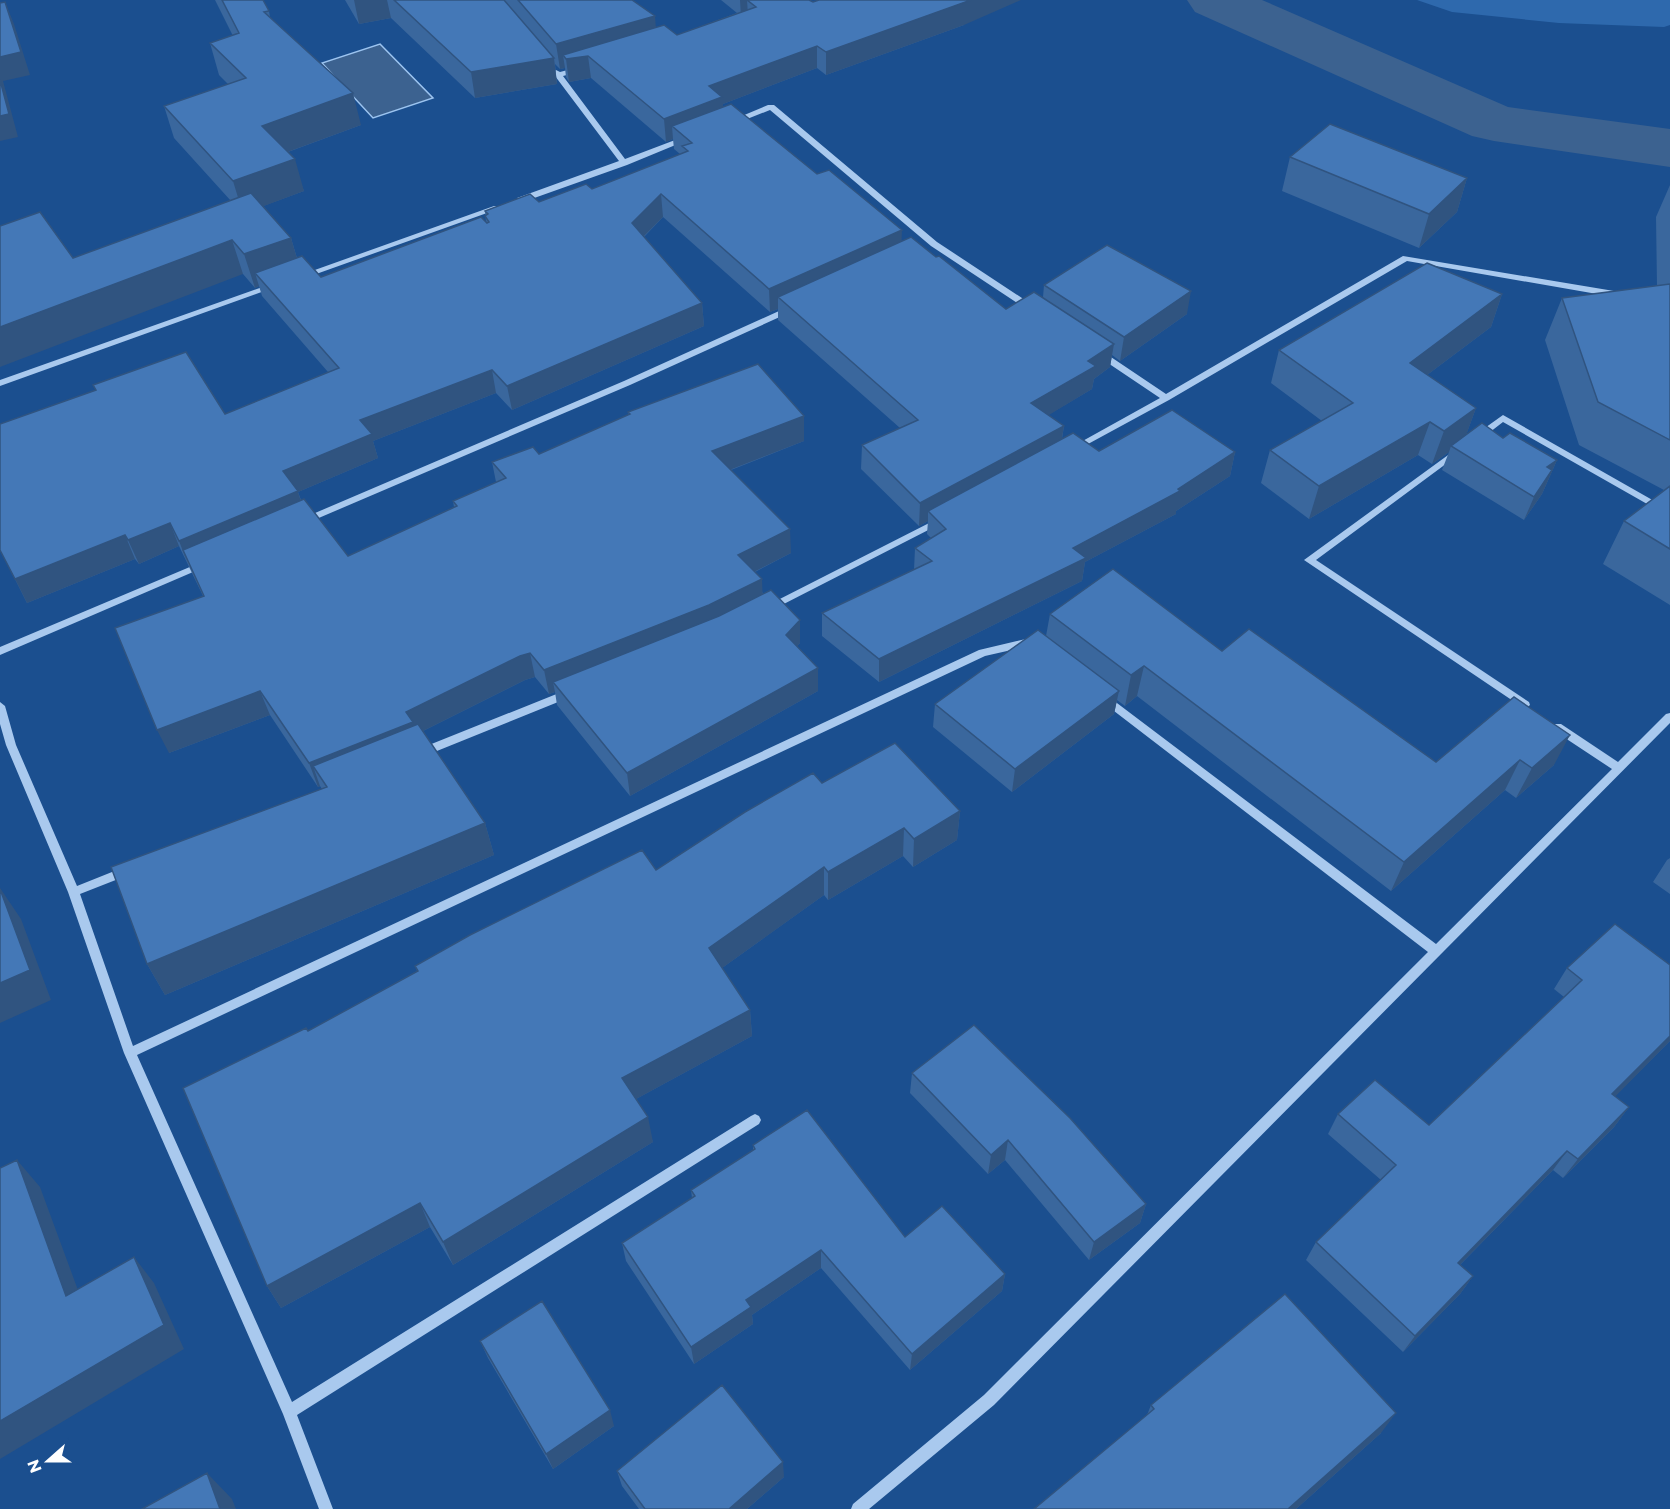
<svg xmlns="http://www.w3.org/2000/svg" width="1670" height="1509" viewBox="0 0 1670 1509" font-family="Montserrat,sans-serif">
<rect width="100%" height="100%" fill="#1b4f8f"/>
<path fill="#2e69ad" d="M1417,0H1670V25L1664,27L1559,23L1452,12Z"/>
<path fill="#3c6290" stroke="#9cc4f0" stroke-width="1.5" d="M380,44L433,98L373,118L322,63Z"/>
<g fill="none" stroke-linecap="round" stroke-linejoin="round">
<path fill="#3c6290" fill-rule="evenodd" d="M1187,0H1262L1508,107L1670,129V167L1494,141L1472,136L1195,12Z"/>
<path fill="#a9c9ee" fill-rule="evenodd" d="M579,67H582V71L563,76L625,159L683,137L690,139L627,165L523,202H517V198L619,161L552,72L556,70L560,72Z
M768,105H774L937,242L1034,306V310H1028L931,246L770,110L737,123L730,121Z
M494,206H500L501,208L305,278H299L298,276Z
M1403,256L1620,292L1624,295L1620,298L1407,261L1169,400L1077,450H1071L1070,448L1160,398L1096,355V351H1102L1166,394Z
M271,284H277L278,286L0,386V380Z
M790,306L793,307V311L630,385L307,523H301L299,521L301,519L624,381Z
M1503,415L1670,510V517L1503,422L1481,439H1475V435Z
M1455,450L1458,451L1460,453L1458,455L1316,560L1529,702L1530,705L1525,709L1304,560Z
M939,518L944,521L942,523L774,609L771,611L766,607L768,605Z
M204,561L209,564L207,566L0,655V647Z
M1030,638L1034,639L1035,642L1034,645L985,656L137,1055L292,1402L751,1116L755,1114L759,1116L761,1120L759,1124L297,1415L333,1509H319L283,1414L124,1053L68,892L6,745L0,724V702L5,706L16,745L77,886L127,866L131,868L133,871L131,874L80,894L133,1046L979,650Z
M569,689L574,693L573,696L427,755H419L418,752L419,749Z
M1105,694L1436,944L1612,769L1553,730L1552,727L1553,724H1561L1618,762L1666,714L1670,713V723L994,1405L869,1509H851L853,1504L984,1395L1428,952L1101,701L1100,698Z"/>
</g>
<path fill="#3a679d" d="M215,0H263L269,11L270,17L361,125L288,152L304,191L263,206L291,238L297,258L321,277L486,222L485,211L539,202L592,189L680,154L674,149L673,139L666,142L591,78L569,82L566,77L565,68L560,69L555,64L557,84L475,98L391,18L359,24L345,0H632L656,27L677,35L737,13L721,0H809L813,2L964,25L826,75L817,68L723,104V107L817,174L902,241L936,257L1006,309L1043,297L1044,285L1187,314L1120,361L1112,355L1110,367L1094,379L1092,389L1048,415L1064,426L1062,439L1099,451L1235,452L1230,476L1176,511V514L1085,562L1082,581L879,682L822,636V613L914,570L915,548L931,538L927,534L928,521L919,526L861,469L862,445L900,428L778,320V309L770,312L663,217L644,237L702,303L704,326L512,410L496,393L373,441L378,458L298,492L301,500L348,556L454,507L453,501L496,482L492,462L539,454L629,415L628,412L804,416V441L731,470L791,553L755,572L763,594L800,643L797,646L818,691L630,796L557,705L555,692L549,694L535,677L525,680L423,731L485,823L494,855L165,995L147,964L322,789L320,786L318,787L270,715L169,753L203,596L179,546L139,564L135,559L27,603L15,579L96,390L93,385L225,414L328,372L262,296L259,286L255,288L243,274L73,258L231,201L174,138L164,106L228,84L219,75L210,43L233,36Z
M1290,157L1467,178L1457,212L1419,248L1282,191Z
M1670,185V605L1603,564L1624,521L1664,490L1579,445L1545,340L1562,298L1657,286L1656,217Z
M1502,294L1491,327L1427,375L1476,408L1466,435L1503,438L1557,460L1542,494L1524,520L1442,470L1449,452L1432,464L1418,455L1309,519L1261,483L1270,450L1322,421L1271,383L1279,350Z
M1050,614L1222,651L1436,762L1514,697L1554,765L1516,798L1505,790L1391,891L1137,696L1125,706L1117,700L1114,714L1012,792L933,727L935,704L1046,636Z
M822,783L960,811L957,840L913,867L903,856L828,900L824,895L722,968L750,1010L752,1036L636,1099L653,1142L453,1265L430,1227L281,1308L267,1286L308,1031L417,971L415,966L656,870Z
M1670,858V894L1653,882L1667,860Z
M1567,968L1670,1041L1615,1096L1629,1107L1614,1127L1563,1178L1553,1170L1460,1265L1473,1276L1460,1294L1403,1352L1306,1260L1316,1242L1381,1180L1328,1134L1338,1114L1429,1125L1564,997L1554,989Z
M912,1073L1146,1204L1140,1223L1089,1260L1005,1160L988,1174L910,1093Z
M753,1145L905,1237L1005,1274L1002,1291L910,1370L821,1268L752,1315L753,1324L694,1364L626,1261L622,1243L692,1198L691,1190L753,1150Z
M480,1341L614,1426L553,1469L488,1358Z
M1151,1405L1381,1433L1296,1509H1034L1147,1415Z
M617,1471L784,1477L747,1509H639L622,1486Z"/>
<path fill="#305480" d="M354,0H387L391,18L359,24Z
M740,0H784H747L748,15L741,17Z
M971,0H1021L964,25L826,75V52Z
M5,2L14,24L30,75L3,81L18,137L0,141V57Z
M655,16L657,41L588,56L591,78L569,82L566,59L563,55L565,68L560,69L556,44Z
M817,46V68L723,104V120L672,126L673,139L666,142L664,119L709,86Z
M554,58L557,84L475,98L471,72Z
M353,93L361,125L271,158L262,126Z
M295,159L304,191L243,214L233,181Z
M1467,178L1457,212L1419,248L1429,214Z
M661,194L663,217L634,246L632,223Z
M902,230L901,253L778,297V309L770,312L769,289Z
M291,238L301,272L255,273L259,286L255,288L244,254Z
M232,240L243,274L0,367V327Z
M1191,291L1187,314L1120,361L1124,337Z
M1502,294L1491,327L1399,396L1410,363Z
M702,303L704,326L512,410L507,386Z
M1114,344L1110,367L1094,379L1092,389L1029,427L1031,403L1088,361Z
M492,370L496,393L373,441L378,458L298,492L305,514L183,550L188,564L179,541L360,420Z
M1476,408L1464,441L1451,446L1449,452L1432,464L1444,431Z
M804,416V441L714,476L712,451Z
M1430,422L1418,455L1309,519L1319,486Z
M1064,426L1060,449L928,511V521L919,526L920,503Z
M1235,452L1230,476L1176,511V514L1085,562L1082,581L879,682V659L1073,548L1178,489Z
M1557,460L1542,494L1524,520L1547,467Z
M170,523L179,546L139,564L128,540Z
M790,529L791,553L740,579L738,555Z
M125,535L135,559L27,603L15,579Z
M762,579L763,604L553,682L555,692L549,694L544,670Z
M800,620V643L787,658L786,635Z
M530,653L535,677L525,680L417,734L313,766L320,786L318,787L309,763L406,712L520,656Z
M1144,666L1137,696L1125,706L1131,675Z
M818,668V691L630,796L627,773Z
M260,691L270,715L169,753L157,730Z
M1119,691L1114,714L1012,792L1015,769Z
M1570,735L1554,765L1516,798L1532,768Z
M1520,760L1505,790L1391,891L1404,862Z
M960,811L957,840L913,867L914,839Z
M485,823L494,855L165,995L147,964Z
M904,828L903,856L828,900V872Z
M824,867V895L711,976L709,948Z
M0,888L21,919L51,1000L0,1023Z
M750,1010L752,1036L627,1104L622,1078Z
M1670,1036V1041L1598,1114L1612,1094Z
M1629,1107L1614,1127L1563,1178L1578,1159Z
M648,1117L653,1142L453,1265L443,1242Z
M1008,1140L1005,1160L988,1174L991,1155Z
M1567,1151L1553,1170L1445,1280L1458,1263Z
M17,1160L40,1187L89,1320L66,1296Z
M420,1203L430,1227L281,1308L267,1286Z
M1146,1204L1140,1223L1089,1260L1094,1242Z
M821,1250V1268L752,1315L753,1324L694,1364L691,1347L746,1300Z
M134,1257L154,1283L184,1349L0,1459V1421Z
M1005,1274L1002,1291L910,1370L912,1354Z
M1473,1276L1460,1294L1403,1352L1415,1336Z
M610,1410L614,1426L553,1469L546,1454Z
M1396,1413L1381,1433L1296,1509H1288Z
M783,1462L784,1477L747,1509H729Z
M207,1473L232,1499L236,1509H220Z"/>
<path fill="#4478b7" stroke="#305480" stroke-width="1.5" d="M222,0H263L269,11L264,12L353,93L262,126L295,159L233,181L164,106L246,78L210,43L239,33Z
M394,0H504L554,58L471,72Z
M518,0H632L655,16L556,44Z
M747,0H809L813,2L819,0H971L826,52L817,46L709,86L722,97L664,119L588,56L566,59L563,55L664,25L677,35L756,7Z
M5,2L21,52L0,57V3Z
M0,80L9,114L0,116Z
M731,104L817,174L829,170L902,230L769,289L661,194L632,223L702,303L507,386L492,370L360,420L372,434L283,471L298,491L179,541L170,523L128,540L125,535L15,579L0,550V424L96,390L93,385L186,352L225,414L339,368L255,273L302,256L321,277L481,217L487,223L489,222L485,216L488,214L485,211L530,194L539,202L586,184L592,189L688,151L682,146L692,143L672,126Z
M1330,124L1467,178L1429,214L1290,157Z
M251,193L291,238L244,254L232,240L0,327V226L40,212L73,258Z
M911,237L936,257L939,256L1006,309L1034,292L1114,344L1088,361L1096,366L1031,403L1064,426L920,503L862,445L918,420L778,297Z
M1107,245L1191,291L1124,337L1044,285Z
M1427,263L1502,294L1410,363L1476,408L1444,431L1430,422L1319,486L1270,450L1353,403L1279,350Z
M1670,284V440L1598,402L1562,298Z
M758,364L804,416L712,451L790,529L738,555L762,579L709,605L544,670L530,653L520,656L406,712L413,722L309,763L260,691L157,730L115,628L204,596L183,550L304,499L348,556L457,506L453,501L506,478L492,462L533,447L539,454L630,414L628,412Z
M1172,410L1235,452L1178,489L1180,491L1073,548L1086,558L879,659L822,613L932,561L915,548L946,529L928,511L1073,433L1099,451Z
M1482,423L1503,438L1510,433L1557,460L1547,467L1552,470L1534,497L1451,446Z
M1670,486V549L1624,521Z
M1113,569L1222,651L1249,629L1436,762L1514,697L1570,735L1532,768L1520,760L1404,862L1144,666L1131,675L1050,614Z
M771,590L800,620L786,635L818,668L627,773L553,682L719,616Z
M1038,630L1119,691L1015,769L935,704Z
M418,724L485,823L147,964L111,867L327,787L313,766Z
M895,743L960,811L914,839L904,828L828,872L824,867L709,948L750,1010L622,1078L648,1117L443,1242L420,1203L267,1286L183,1088L306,1028L308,1031L418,971L415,966L470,935L642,850L656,870L745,812L813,773L822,783Z
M0,889L30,970L0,983Z
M1615,924L1670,965V1036L1612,1094L1629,1107L1578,1159L1567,1151L1458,1263L1473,1276L1415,1336L1316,1242L1396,1165L1338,1114L1375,1080L1429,1125L1582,980L1567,968Z
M974,1025L1070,1118L1146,1204L1094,1242L1008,1140L991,1155L912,1073Z
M807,1110L905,1237L942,1206L1005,1274L912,1354L821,1250L746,1300L751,1307L691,1347L622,1243L695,1196L691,1190L755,1149L753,1145Z
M17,1160L66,1296L134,1257L164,1325L0,1421V1168Z
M1285,1294L1396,1413L1288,1509H1034L1154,1409L1151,1405Z
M542,1301L610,1410L546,1454L480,1341Z
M722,1385L783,1462L729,1509H645L617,1471Z
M207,1473L220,1509H142Z"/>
<g transform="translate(48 1461) rotate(249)" stroke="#1b4f8f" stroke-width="4.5" paint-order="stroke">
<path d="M0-4.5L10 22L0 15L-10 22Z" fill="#ffffff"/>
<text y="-9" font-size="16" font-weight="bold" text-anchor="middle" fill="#ffffff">N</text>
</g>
</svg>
